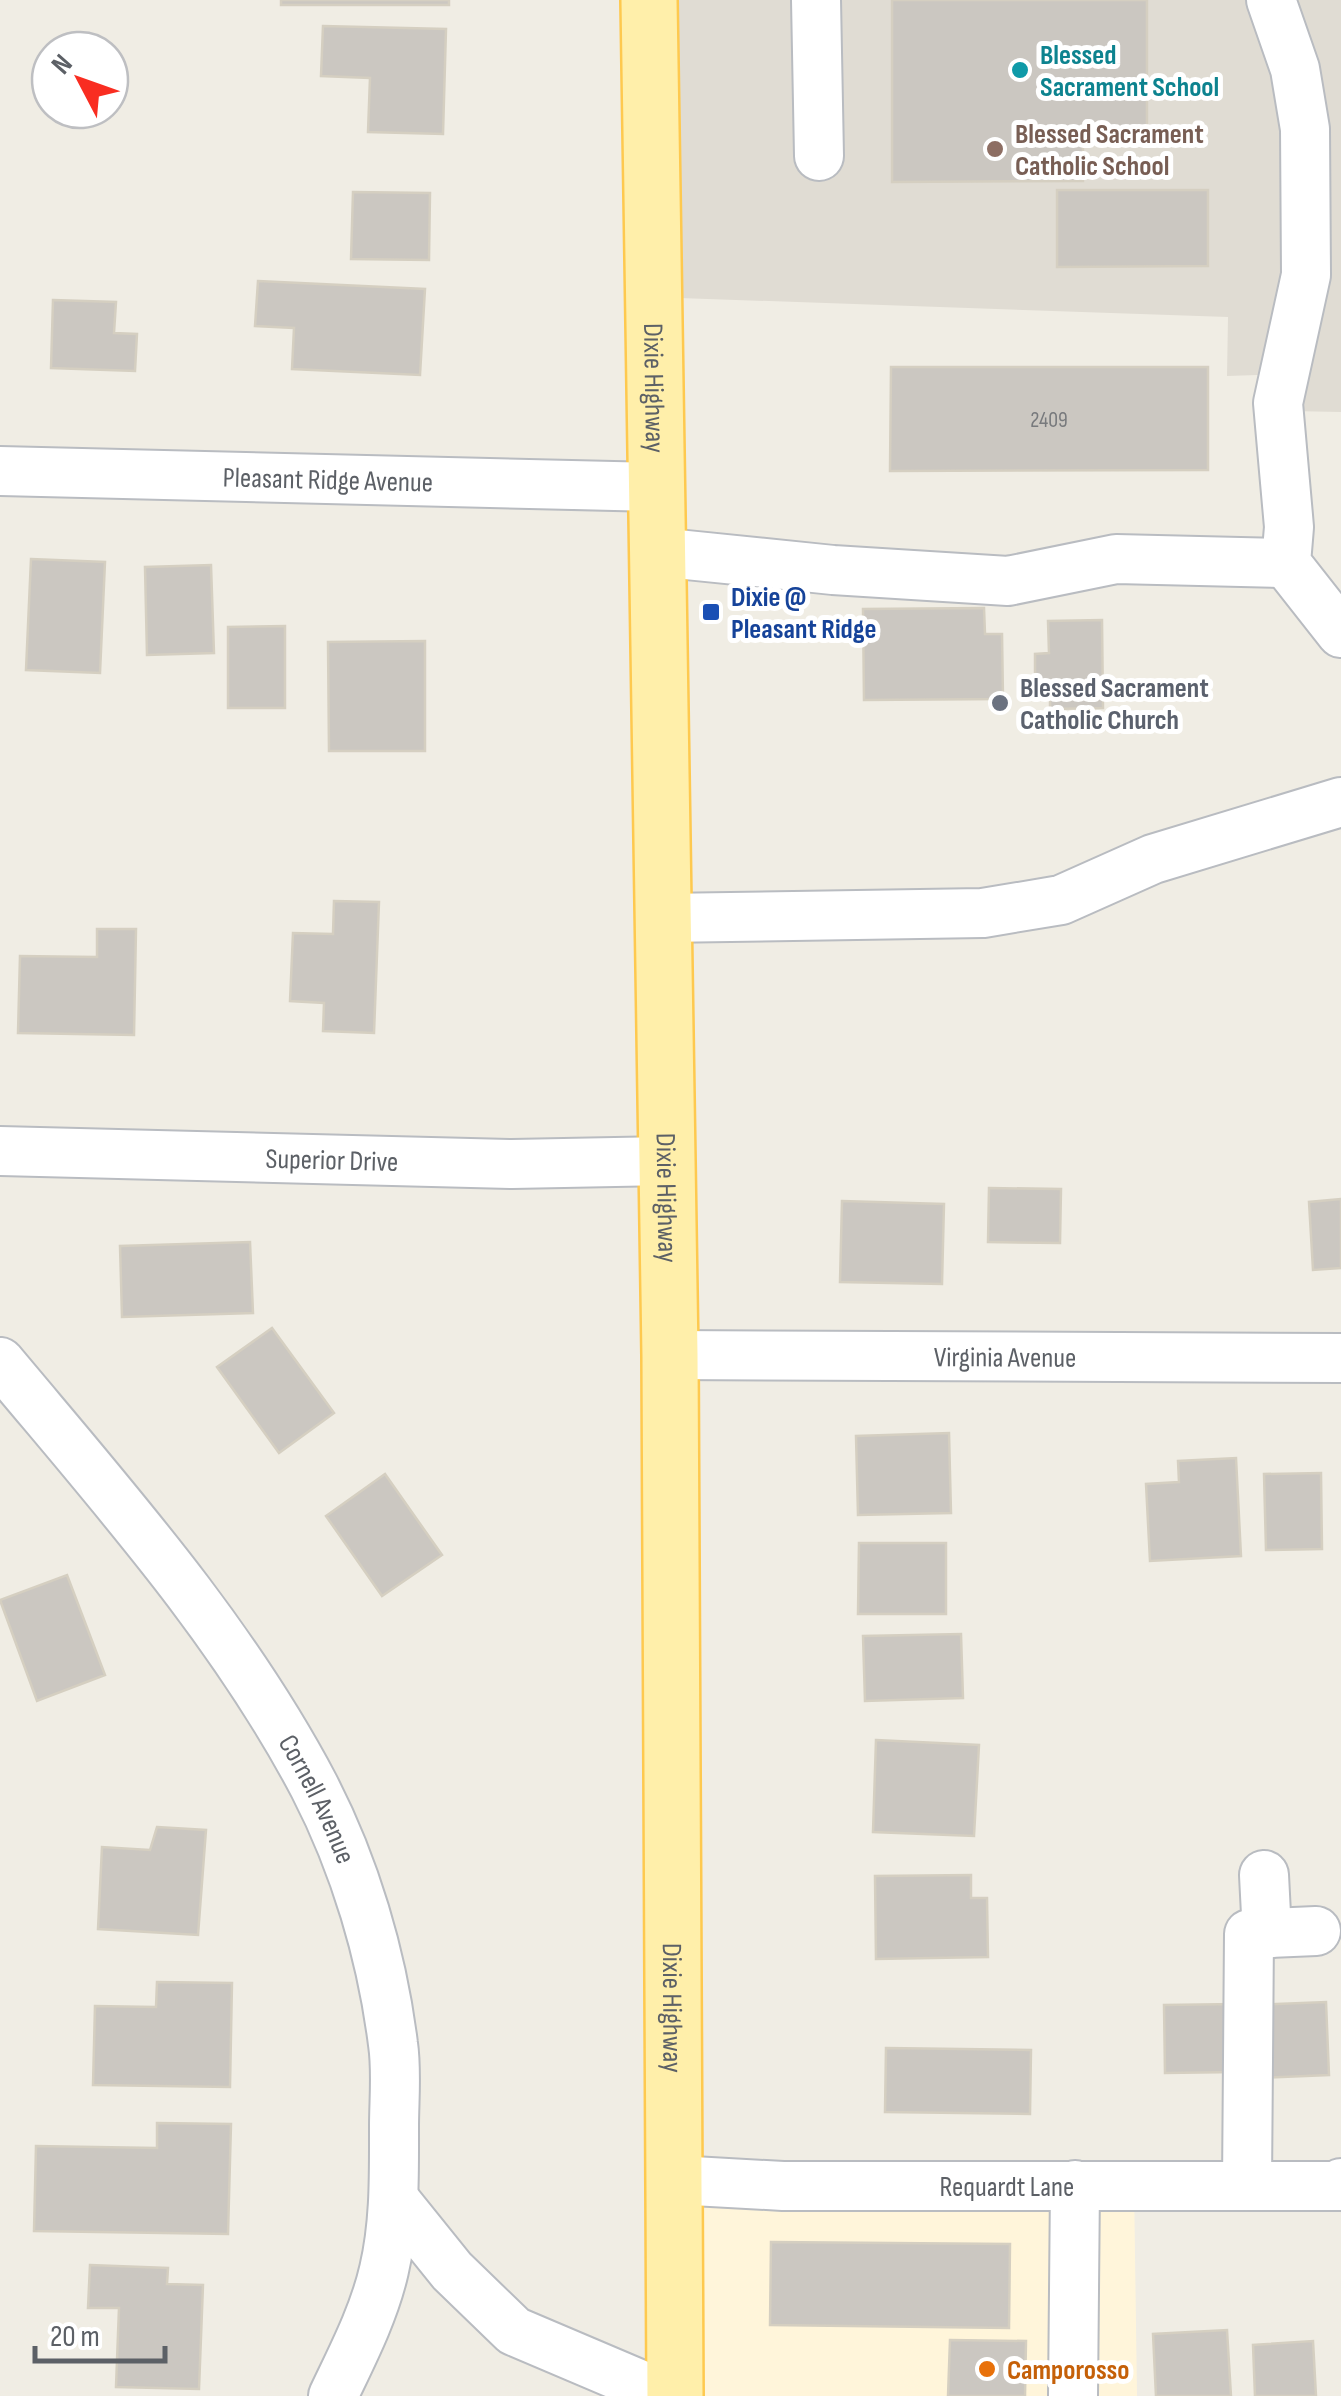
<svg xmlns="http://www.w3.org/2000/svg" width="1341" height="2396" viewBox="0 0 1341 2396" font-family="'Sofia Sans Condensed',sans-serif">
<rect width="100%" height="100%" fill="#f0ede4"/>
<path fill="#fff5da" d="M675,2180L1134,2185L1137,2396H675Z"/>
<path fill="#e0dcd3" d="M649,0H1341V412L1290,411L1291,374L1227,376L1228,317L651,297Z"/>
<path fill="#cbc7c1" stroke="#d5cfc1" stroke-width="2.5" d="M281,0H449V5H281Z
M892,0H1147V139L1083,140V181L892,182Z
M323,26L446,29L443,134L368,132L370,78L321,76Z
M1057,190H1208V266L1057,267Z
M353,192L430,193L429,260L351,259Z
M258,281L425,289L420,375L292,369L294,328L255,326Z
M53,300L116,302L114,333L137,334L135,371L51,368Z
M891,367H1208V470L890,471Z
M31,559L105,562L100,673L26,670Z
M211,565L214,653L147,655L145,567Z
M984,608L985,634H1002L1003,699L864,700L863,609Z
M1102,620L1103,708L1050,709V685H1035V654L1049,653L1048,621Z
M285,626V708H228V627Z
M425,641V751H329L328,642Z
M334,901L379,902L374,1033L323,1031L324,1003L290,1001L293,933L333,934Z
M97,929H136L134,1035L18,1033L20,956L97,957Z
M989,1188L1061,1189L1060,1243L988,1242Z
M1341,1199V1268L1313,1270L1309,1202Z
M842,1201L944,1204L942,1284L840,1282Z
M250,1242L253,1313L122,1317L120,1246Z
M272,1328L334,1413L279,1453L217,1367Z
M949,1433L951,1513L858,1515L856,1436Z
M1236,1458L1241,1556L1150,1561L1146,1484L1179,1482L1178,1461Z
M1321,1473L1322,1549L1266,1550L1264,1474Z
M385,1474L442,1555L382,1596L326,1516Z
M859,1543H946V1614H858Z
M67,1575L105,1675L37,1701L0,1600Z
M961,1634L963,1698L865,1701L863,1636Z
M876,1740L979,1745L974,1836L873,1832Z
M157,1827L206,1830L198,1935L98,1929L102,1847L150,1850Z
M971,1875V1898H987L988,1957L876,1959L875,1876Z
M157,1982L232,1983L230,2087L93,2085L95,2006L156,2007Z
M1326,2002L1329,2075L1255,2078L1252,2005Z
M1236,2004L1237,2072L1165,2073L1164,2005Z
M886,2048L1031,2050L1030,2114L885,2112Z
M157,2123L231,2124L228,2234L34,2231L36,2146L157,2148Z
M771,2242L1010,2244L1009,2328L770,2325Z
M90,2265L168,2268L167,2284L203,2285L199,2389L116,2387L119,2308H88Z
M1227,2330L1231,2396H1156L1153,2334Z
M950,2340L1026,2341L1025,2396H948Z
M1313,2341L1316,2396H1255L1253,2345Z"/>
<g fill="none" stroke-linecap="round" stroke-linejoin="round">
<g stroke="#b9bcc1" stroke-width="52">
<g id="minor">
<path d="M816,0L819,156"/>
<path d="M1271,0L1295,69L1305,129L1306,275L1278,403L1289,527L1286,563L1341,633"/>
<path id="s1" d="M0,471L656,487"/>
<path d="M657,552L833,570L1008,581L1116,559L1286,563"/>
<path d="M663,918L983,913L1061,900L1153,859L1341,802"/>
<path id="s2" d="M0,1151L512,1164L667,1161"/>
<path id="s3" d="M670,1355L1341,1358"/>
<path id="s4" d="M0,1362C112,1496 232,1630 314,1786C355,1865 382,1956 393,2044C397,2071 394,2100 394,2127C394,2175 395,2223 384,2270C374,2314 352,2356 333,2396"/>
<path d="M1264,1875L1267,1934"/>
<path id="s5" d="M675,2180L783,2186H1341V2183"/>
<path d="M1247,2185L1249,1934L1316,1931"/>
<path d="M394,2199L452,2271L514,2331L667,2396"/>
<path d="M1073,2396L1075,2185"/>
</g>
</g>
<g stroke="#fec94f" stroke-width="60">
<g id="major">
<path id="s6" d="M649,0L670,1355L675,2396"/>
</g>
</g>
<use href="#minor" stroke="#fff" stroke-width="48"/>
<use href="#major" stroke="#ffefaa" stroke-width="55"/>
</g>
<circle fill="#0f9aa8" stroke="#fff" stroke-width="4" cx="1020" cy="70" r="10"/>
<circle fill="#8d6e63" stroke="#fff" stroke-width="4" cx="995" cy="149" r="10"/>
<rect fill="#1a4fb4" stroke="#fff" stroke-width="4" x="701" y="602" width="20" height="20" rx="5"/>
<circle fill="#6b7280" stroke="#fff" stroke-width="4" cx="1000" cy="703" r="10"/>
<circle fill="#e8710a" stroke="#fff" stroke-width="4" cx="987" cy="2369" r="10"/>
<g text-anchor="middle" stroke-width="10" stroke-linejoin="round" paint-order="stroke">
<g font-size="22" fill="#787a7d">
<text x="1049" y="427">2409</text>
</g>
<g font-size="28" font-weight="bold" fill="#0d838f" stroke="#fff" text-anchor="start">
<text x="1040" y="64">Blessed<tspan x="1040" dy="32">Sacrament School</tspan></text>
</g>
<g font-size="28" font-weight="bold" fill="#785e54" stroke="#fff" text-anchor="start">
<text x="1015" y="143">Blessed Sacrament<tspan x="1015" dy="32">Catholic School</tspan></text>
</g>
<g font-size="28" fill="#5c6066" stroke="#fff">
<text dy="10" stroke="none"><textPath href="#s6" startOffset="388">Dixie Highway</textPath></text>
<text dy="10" stroke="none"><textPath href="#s1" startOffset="328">Pleasant Ridge Avenue</textPath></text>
<text dy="10" stroke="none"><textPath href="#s2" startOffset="332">Superior Drive</textPath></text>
<text dy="10" stroke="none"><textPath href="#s6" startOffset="1198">Dixie Highway</textPath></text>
<text dy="10" stroke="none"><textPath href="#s3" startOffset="335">Virginia Avenue</textPath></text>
<text dy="10" stroke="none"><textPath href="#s4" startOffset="542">Cornell Avenue</textPath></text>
<text dy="10" stroke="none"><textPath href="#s6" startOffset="2008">Dixie Highway</textPath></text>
<text dy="10" stroke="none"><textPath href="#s5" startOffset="332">Requardt Lane</textPath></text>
</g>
<g font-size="28" font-weight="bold" fill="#164399" stroke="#fff" text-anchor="start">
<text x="731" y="606">Dixie @<tspan x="731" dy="32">Pleasant Ridge</tspan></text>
</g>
<g font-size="28" font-weight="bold" fill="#5b616d" stroke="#fff" text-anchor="start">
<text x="1020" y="697">Blessed Sacrament<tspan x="1020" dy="32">Catholic Church</tspan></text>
</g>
<g font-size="28" font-weight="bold" fill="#c56008" stroke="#fff" text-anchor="start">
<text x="1007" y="2379">Camporosso</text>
</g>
</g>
<g transform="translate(80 80) rotate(311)"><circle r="48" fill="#ffffff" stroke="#bebfc2" stroke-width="2.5"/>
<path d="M0-8L18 38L0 25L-18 38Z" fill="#f92d21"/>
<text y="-15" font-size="28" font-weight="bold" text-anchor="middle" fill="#5c6066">N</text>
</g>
<path d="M35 2346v15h130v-15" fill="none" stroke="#5c6066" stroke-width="5"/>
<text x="50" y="2346" font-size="30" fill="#5c6066" stroke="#ffffff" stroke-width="8" paint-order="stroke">20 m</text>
</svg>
